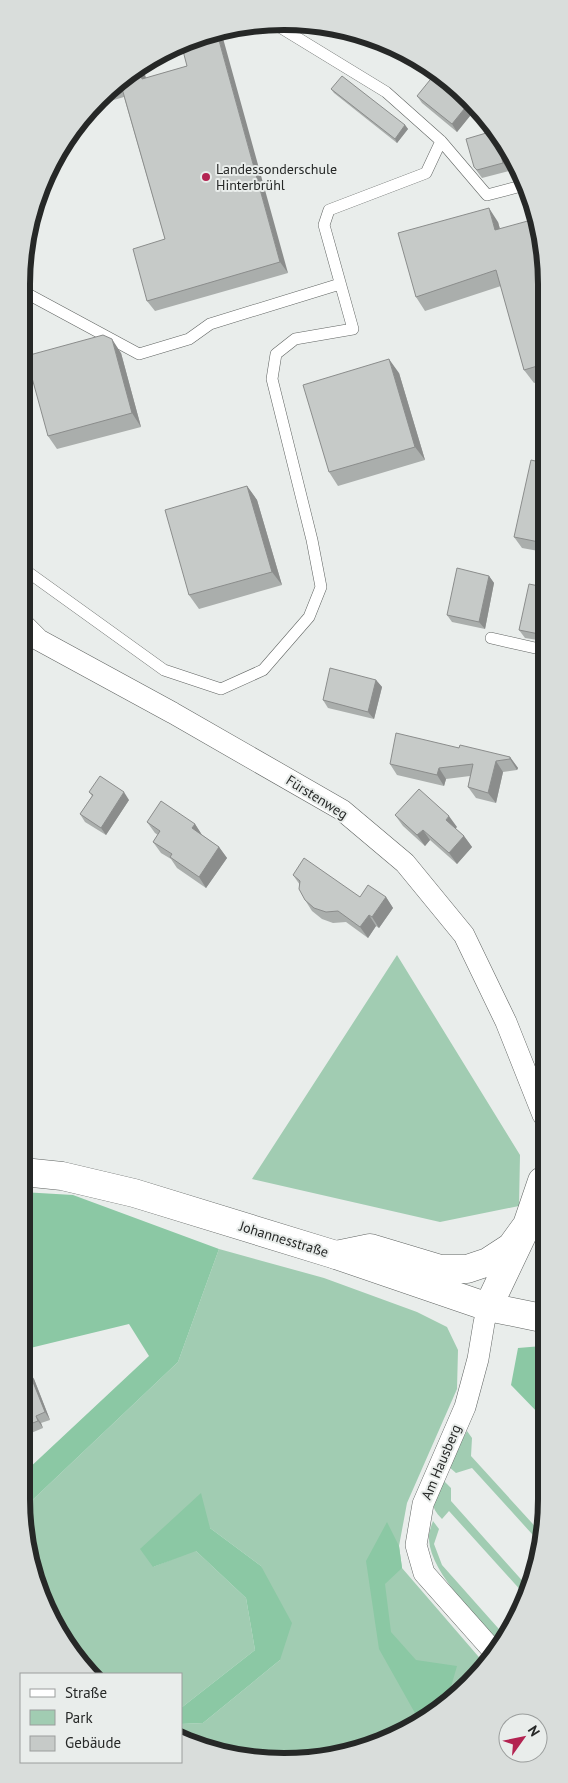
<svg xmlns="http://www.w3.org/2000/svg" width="568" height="1783" viewBox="0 0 568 1783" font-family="'PT Sans',sans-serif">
<rect width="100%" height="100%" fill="#e9edeb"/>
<path fill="#a1ccb2" d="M397,955L520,1155L519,1206L440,1222L252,1179Z
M219,1249L324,1278L417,1312L447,1327L458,1350L457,1389L407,1503L399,1546L402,1568L484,1663L430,1717L352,1753L250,1760L181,1739V1724L203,1723L280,1660L261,1566L210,1528L153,1567L195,1550L246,1598L255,1650L181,1708V1674H89L87,1672L41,1599L23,1509L178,1362Z
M467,1431L472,1438L471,1456L542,1534V1545L472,1468L456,1473L448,1466Z
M444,1481L451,1488V1501L527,1586L524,1594L449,1511L442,1519C426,1503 435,1498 444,1481Z
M433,1521L439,1529L434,1544L442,1565L506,1637L502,1645C480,1620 431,1574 429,1540C428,1534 431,1527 433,1521Z"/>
<path fill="#8bc8a4" d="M22,1192L73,1195L219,1249L178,1362L23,1509L21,1499V1470L26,1471L149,1356L129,1324L22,1350Z
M542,1346V1417L511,1385L518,1348Z
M201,1493L210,1528L261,1566L292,1623L280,1660L203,1723L181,1724V1708L255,1650L246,1598L196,1551L153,1567L140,1549Z
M387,1522L399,1546L402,1568L385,1584L391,1632L416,1660L457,1666C449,1693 448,1709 420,1722L379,1649L366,1561Z"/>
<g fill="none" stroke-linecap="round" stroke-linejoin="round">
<g stroke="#606462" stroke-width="12">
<path id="service" d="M278,26L386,92L441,141
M26,293L139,354L189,339L210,324L340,284
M25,570L164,670L221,689L263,670L309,617L321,587L312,540L272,379L276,354L295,339L353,329L324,225L329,210L426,173L441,141L487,195L525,185
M491,638L544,650"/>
</g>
<g stroke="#606462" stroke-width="22">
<path id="minor" d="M25,626L39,640L173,713L342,810L405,863L464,935L506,1022L543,1115
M488,1307L484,1323L478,1359L465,1407L423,1504L416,1545L424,1573L495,1653"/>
</g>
<g stroke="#606462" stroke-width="29">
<path id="tertiary" d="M336,1255L370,1248L440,1269H467L488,1262L511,1247L527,1225
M488,1307L527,1225L542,1181"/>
</g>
<g stroke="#606462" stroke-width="29">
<path id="secondary" d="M23,1172L62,1176L134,1193L336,1255L488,1307L542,1318"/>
</g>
<use href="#service" stroke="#fff" stroke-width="11"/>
<use href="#minor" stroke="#fff" stroke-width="21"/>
<use href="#tertiary" stroke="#fff" stroke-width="28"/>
<use href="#secondary" stroke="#fff" stroke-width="28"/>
</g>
<path fill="#aaaeac" d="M142,64L146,78L187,66L288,273L155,311L147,301L165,239L124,97L100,104L138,65Z
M331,89L405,125L408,129L397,143L334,93Z
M417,96L469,103L474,111L457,132L422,103Z
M493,131L509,171L482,178L474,167Z
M498,222L500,229L544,249V380L534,383L524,370L501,286L425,311L416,297Z
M121,353L141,427L57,449L48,436Z
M399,373L425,460L338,486L329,472Z
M544,463V552L522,548L514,537Z
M247,486L257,500L282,585L199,609L189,595Z
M489,576L494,583L485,629L452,622L447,615Z
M544,587V641L525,638L519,630Z
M376,680L382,687L374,719L328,708L323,700Z
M459,748L510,757L518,768L517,770L503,772L496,803L476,798L468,787L470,776L446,779L444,786L397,775L390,764Z
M89,792L129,800L106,835L85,822L80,814L92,796Z
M395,815L457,827L455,828L464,836L472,847L457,864L430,840L425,846L403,826Z
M147,822L195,824L202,835L219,847L227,858L206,888L177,868L171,859L161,853L153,842L158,835L155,833Z
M293,875L360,897H386L393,908L379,928L376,926L368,938L346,922L333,923L322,919L312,911L305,900L300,885Z
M29,1372L34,1379L50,1420L41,1423L43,1428L24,1436L22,1433V1374Z"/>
<path fill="#8b8d8c" d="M221,31L288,273L280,262L217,33Z
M142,64L149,90L142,79L138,66Z
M469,103L474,111L457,132L452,124Z
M405,125L408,129L397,143L395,139Z
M495,133L500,140L509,171L503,163Z
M489,208L498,222L504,244L495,230Z
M112,339L121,353L141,427L132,413Z
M389,359L399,373L425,460L415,447Z
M247,486L257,500L282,585L272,572Z
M489,576L494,583L485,629L479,622Z
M376,680L382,687L374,719L368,712Z
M510,757L518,768L517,770L510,759Z
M496,761L503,772L496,803L488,793Z
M439,768L446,779L444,786L437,775Z
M124,792L129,800L106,835L101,828Z
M449,816L457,827L453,831L446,820Z
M195,824L202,835L199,839L192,828Z
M423,830L430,840L425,846L417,835Z
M464,836L472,847L457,864L449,853Z
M219,847L227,858L206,888L199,877Z
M386,897L393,908L379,928L372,917Z
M369,915L376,926L368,938L360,927Z
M29,1372L34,1379L50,1420L45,1412Z
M36,1416L41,1423L43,1428L38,1421Z"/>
<path fill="#c6cac8" stroke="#8b8d8c" d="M217,33L280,262L147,301L133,249L165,239L121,85L117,86L138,66L142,79L187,66L182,47Z
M434,75L469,103L452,124L417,96Z
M342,76L405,125L395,139L331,89Z
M493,131L495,133L503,163L477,170L474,167L466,139Z
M489,208L495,230L535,219L544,249V364L524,370L496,270L416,297L398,233Z
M103,335L112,339L132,413L48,436L26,356Z
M389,359L415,447L329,472L303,385Z
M531,460L544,463V514L542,525H544V543L514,537Z
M247,486L272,572L189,595L165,510Z
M457,568L489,576L479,622L447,615Z
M529,584L544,587V635L519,630Z
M330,668L376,680L368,712L323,700Z
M396,733L459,748L460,745L510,757V759L496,761L488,793L468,787L473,764L439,768L437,775L390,764Z
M543,775V788L541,787Z
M100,776L124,792L101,828L80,814L93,795L89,792Z
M419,789L449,816L446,820L464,836L449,853L423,830L417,835L395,815Z
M161,801L195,824L192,828L219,847L199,877L170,857L172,854L153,842L160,831L147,822Z
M304,858L360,897L368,885L386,897L372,917L369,915L360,927L338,911L326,912L314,908L305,900L299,889L300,881L293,875Z
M29,1372L45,1412L36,1416L38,1421L22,1427V1374Z"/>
<circle fill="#b32351" stroke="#e9edeb" stroke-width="2" cx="206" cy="177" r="5"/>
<g text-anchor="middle" stroke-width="4" stroke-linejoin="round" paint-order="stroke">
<g font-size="14" fill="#262827" stroke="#e9edeb" text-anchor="start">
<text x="216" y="174">Landessonderschule<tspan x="216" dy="16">Hinterbrühl</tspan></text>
</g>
<g font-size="14" fill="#262827" stroke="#e9edeb">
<text transform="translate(317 797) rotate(32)" y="5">Fürstenweg</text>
<text transform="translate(284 1239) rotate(17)" y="5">Johannesstraße</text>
<text transform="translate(441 1462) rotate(-67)" y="5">Am Hausberg</text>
</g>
</g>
<path d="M0 0H568V1783H0ZM284 30H284A254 254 0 0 1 538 284V1499A254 254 0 0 1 284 1753H284A254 254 0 0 1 30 1499V284A254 254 0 0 1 284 30Z" fill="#d9dddb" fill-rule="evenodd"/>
<path fill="none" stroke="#262827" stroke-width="6" d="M284 30H284A254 254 0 0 1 538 284V1499A254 254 0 0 1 284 1753H284A254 254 0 0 1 30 1499V284A254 254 0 0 1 284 30Z"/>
<rect x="20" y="1673" width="162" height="90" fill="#e9edeb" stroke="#9b9e9d"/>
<rect x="30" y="1689" width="25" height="8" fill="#ffffff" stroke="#9b9e9d"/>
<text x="65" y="1698" font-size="15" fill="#262827">Straße</text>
<rect x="30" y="1710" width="25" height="15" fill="#a1ccb2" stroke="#9b9e9d"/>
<text x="65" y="1723" font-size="15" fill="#262827">Park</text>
<rect x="30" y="1736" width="25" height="15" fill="#c6cac8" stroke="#9b9e9d"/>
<text x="65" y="1748" font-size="15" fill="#262827">Gebäude</text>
<g transform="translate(523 1738) rotate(57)"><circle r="24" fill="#e9edeb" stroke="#9b9e9d"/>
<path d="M0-4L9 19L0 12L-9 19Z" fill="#b32351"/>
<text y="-8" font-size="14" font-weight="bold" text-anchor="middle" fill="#262827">N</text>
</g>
</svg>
